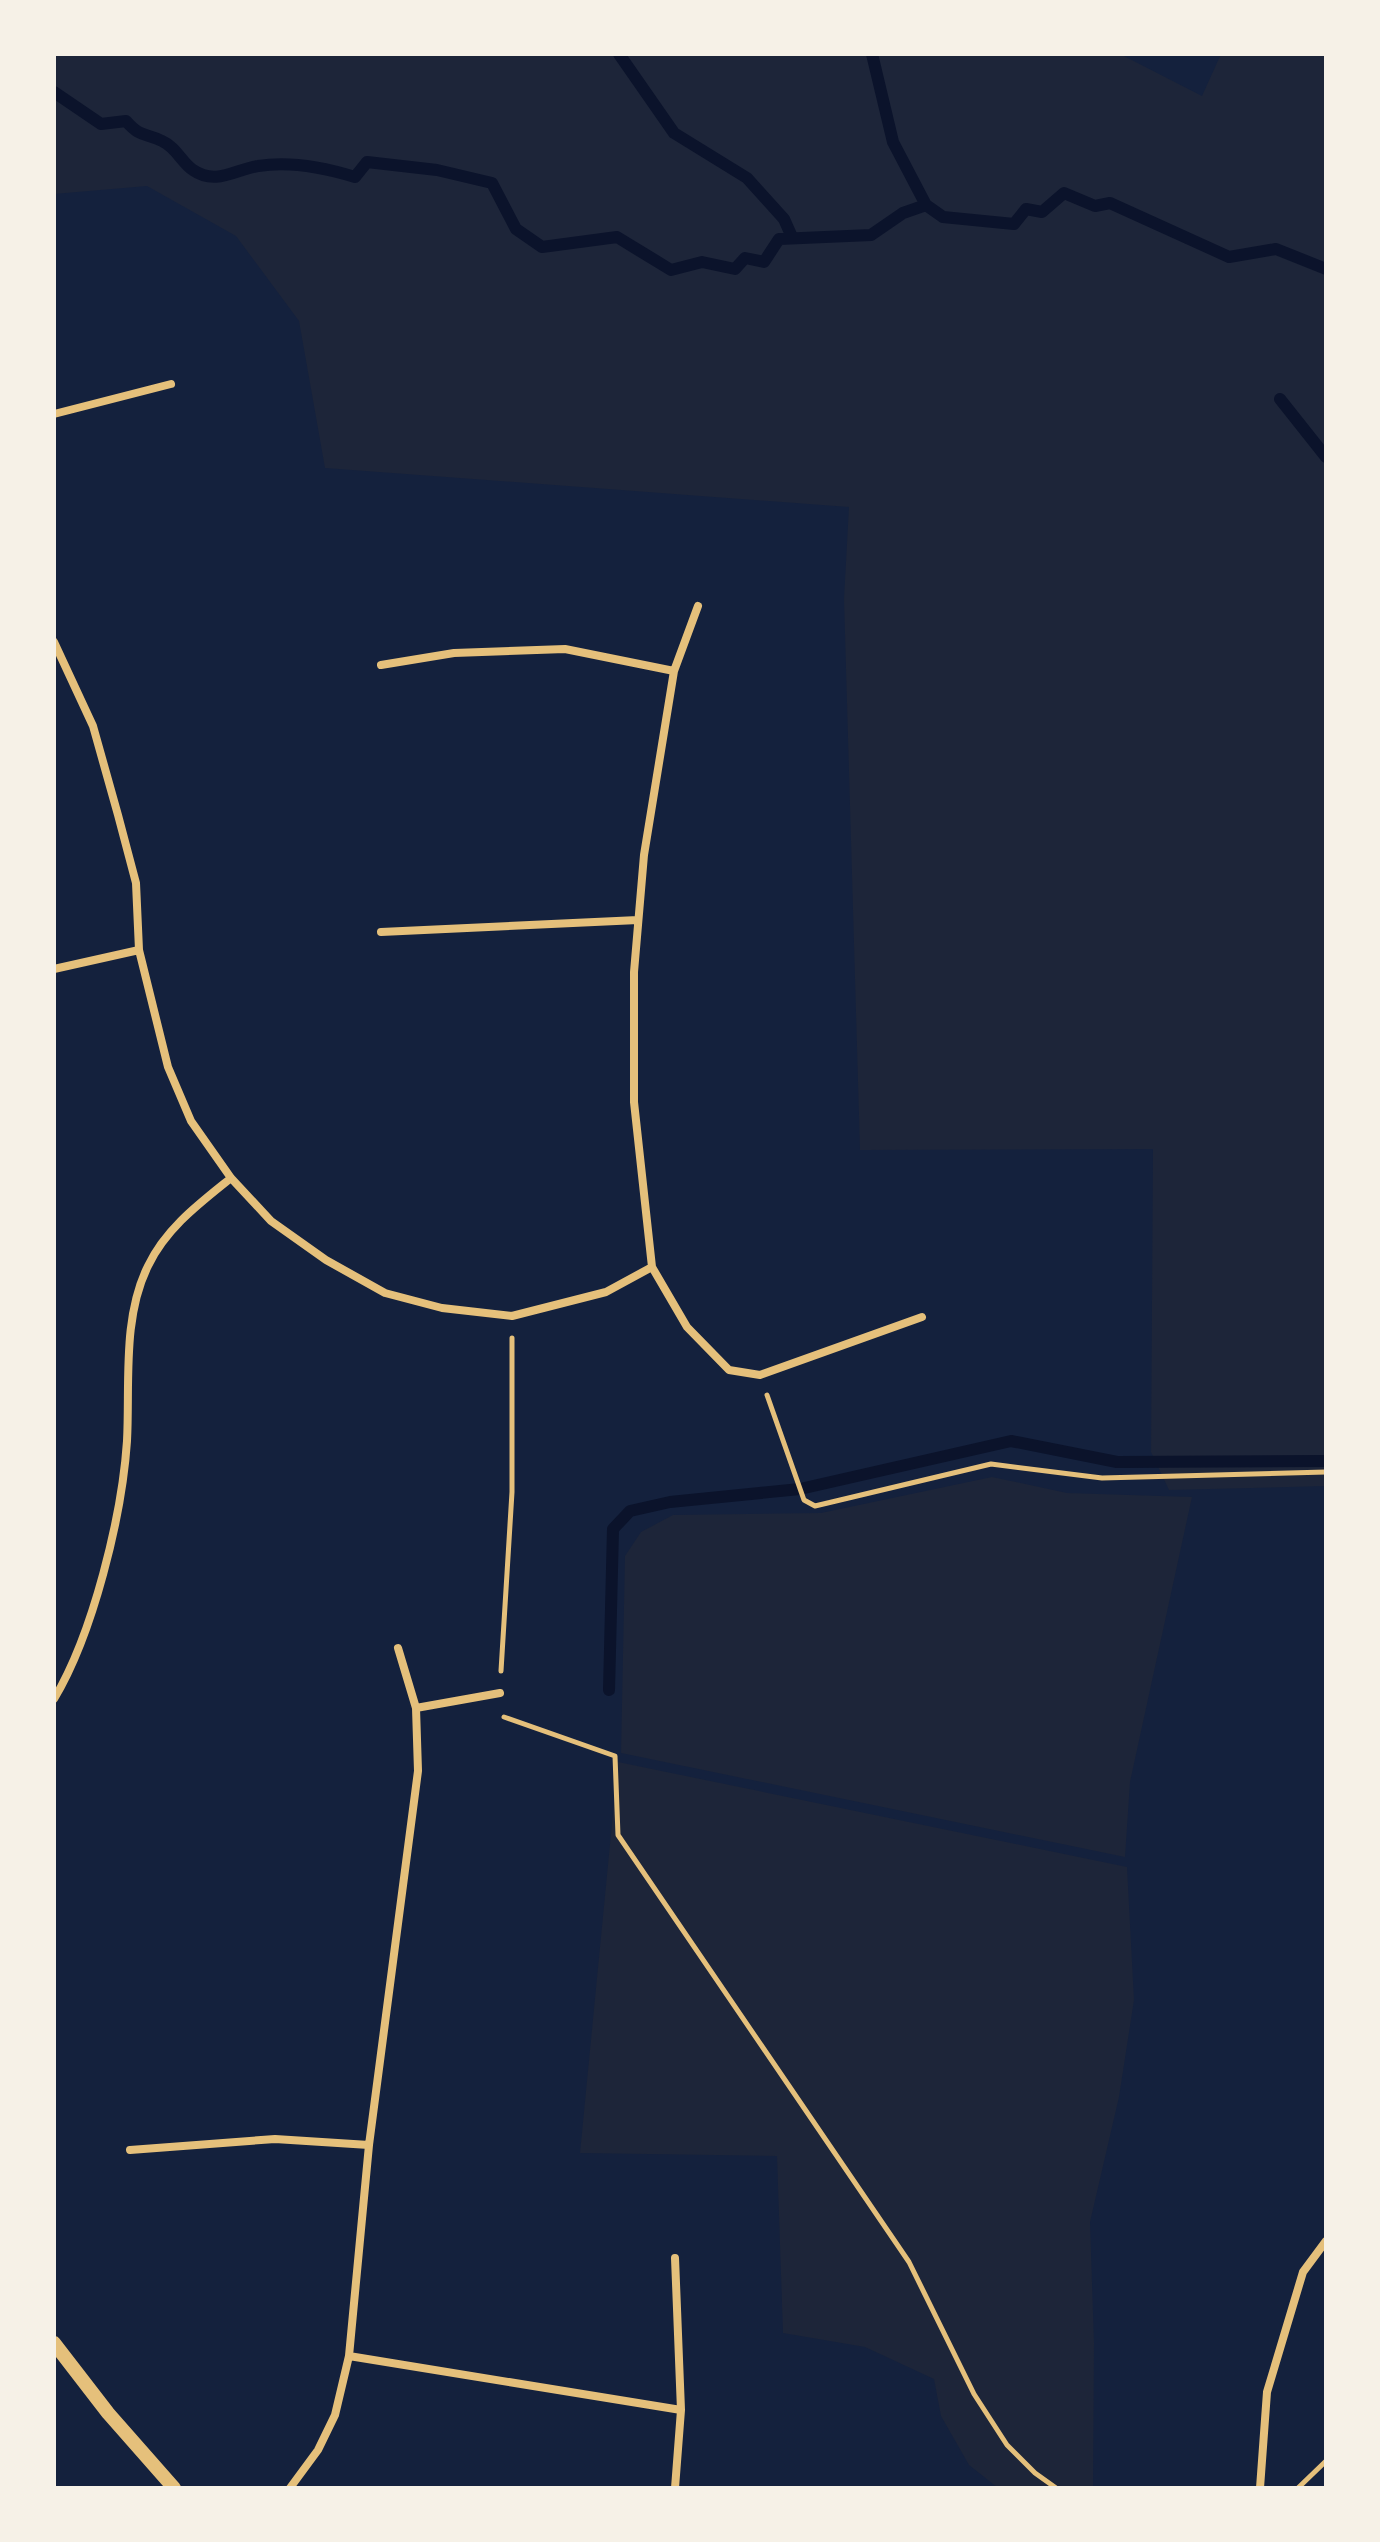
<svg xmlns="http://www.w3.org/2000/svg" width="1380" height="2542" viewBox="0 0 1380 2542" font-family="'Asap Condensed',sans-serif">
<rect width="100%" height="100%" fill="#14213d"/>
<path fill="#1d2539" d="M54,54H1120L1202,96L1221,54H1326V1486L1169,1490L1151,1452L1153,1149L860,1150L844,599L849,507L325,468L299,321L236,236L147,186L54,194Z
M992,1477L1067,1493L1192,1497L1130,1782L1125,1857L621,1753L625,1556L641,1532L673,1515L821,1513Z
M618,1762L1127,1867L1134,2000L1119,2097L1090,2222L1094,2343L1093,2488H998L969,2465L941,2416L934,2379L865,2347L783,2333L777,2156L580,2153Z"/>
<g fill="none" stroke-linecap="round" stroke-linejoin="round">
<path stroke="#0b132b" stroke-width="12" d="M619,54L674,133L747,178L784,219L792,237
M872,54L893,142L926,205
M54,92L101,124L126,121C141,138 144,132 162,141C176,147 182,163 193,170C216,186 236,169 258,166C289,161 326,168 355,177L367,162L437,170L492,183L516,229L542,247L617,237L671,270L702,262L735,269L745,258L764,262L779,239L871,235L903,213L926,205L943,217L1014,224L1026,209L1042,212L1064,193L1095,206L1110,203L1229,257L1276,249L1326,269
M1280,399L1326,457
M609,1690L613,1529L630,1511L670,1502L800,1489L1011,1441L1117,1462L1326,1461"/>
<path stroke="#e5c07b" stroke-width="5" d="M767,1395L804,1500L815,1506L991,1464L1102,1478L1326,1472
M501,1671L512,1492V1338
M504,1717L615,1756L618,1835L909,2262L974,2394L1007,2445L1035,2473L1056,2488
M1298,2488L1326,2461"/>
<path stroke="#e5c07b" stroke-width="8" d="M54,414L171,384
M698,606L674,671L644,855L634,972V1102L652,1267L687,1327L729,1370L760,1375L922,1317
M54,642L93,726L118,815L136,883L139,950L168,1067L191,1121L231,1178L271,1221L326,1260L385,1293L442,1308L512,1316L606,1292L652,1267
M381,665L454,653L565,649L674,671
M381,932L638,920
M54,969L139,950
M54,1699C93,1634 122,1516 127,1441C130,1385 122,1318 148,1266C166,1228 200,1203 231,1178
M416,1708L500,1693
M130,2150L275,2139L369,2145
M349,2356L681,2410
M290,2488L318,2450L335,2415L349,2356L369,2145L418,1771L416,1708L398,1648
M675,2488L681,2410L675,2258
M1260,2488L1267,2392L1303,2272L1326,2241"/>
<path stroke="#e5c07b" stroke-width="14" d="M54,2343L108,2413L174,2488"/>
</g>
<rect width="1380" height="2542" fill="none" stroke="#f6f1e7" stroke-width="112"/>
</svg>
